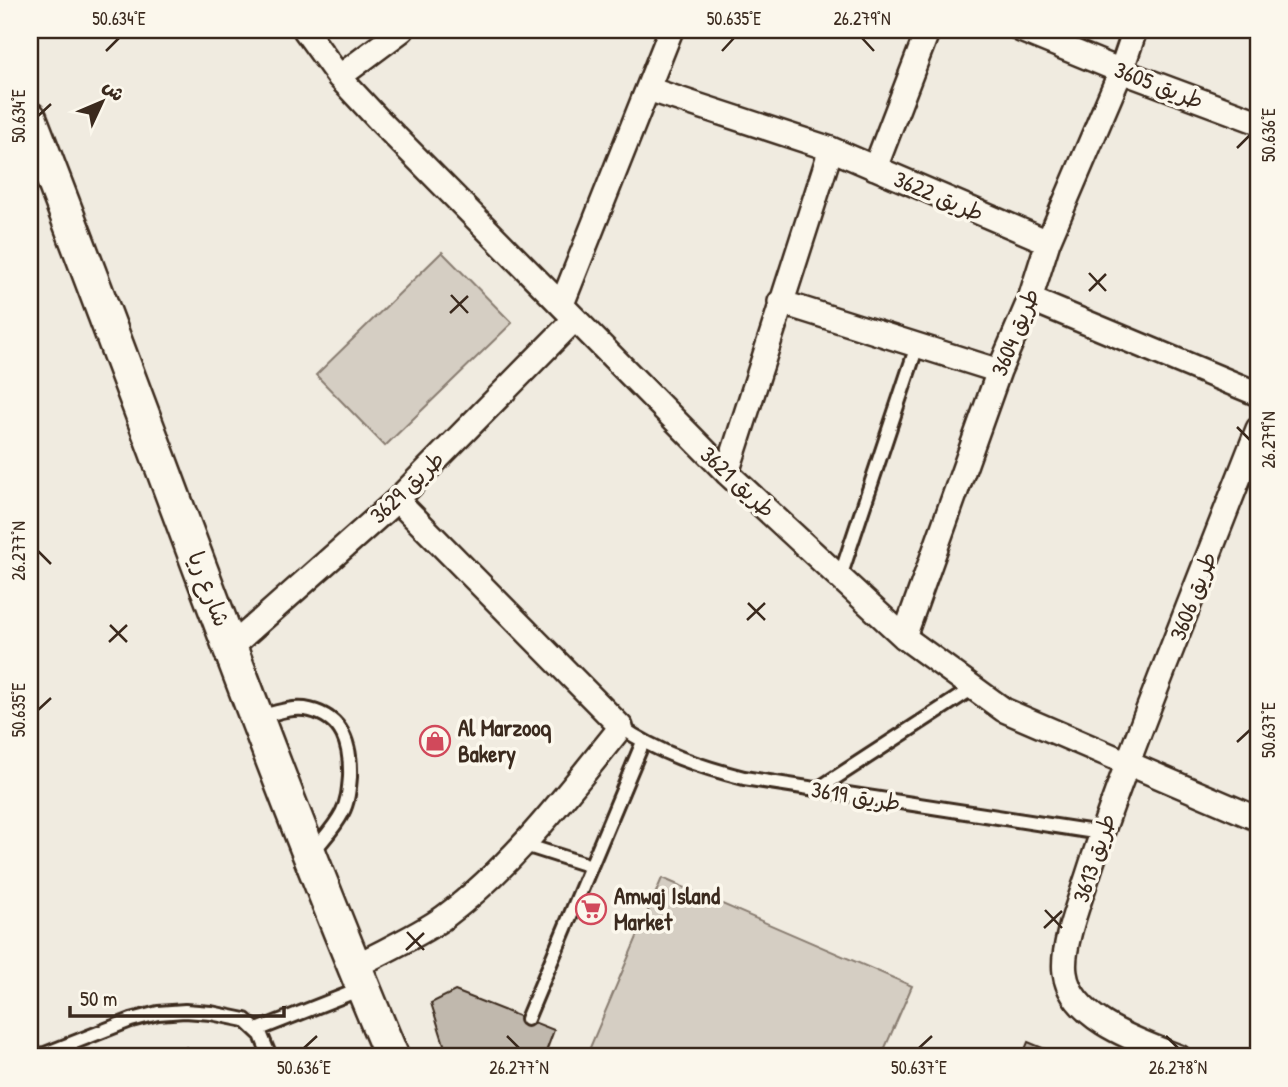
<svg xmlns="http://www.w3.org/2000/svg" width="1288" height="1087" viewBox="0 0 1288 1087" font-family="'Patrick Hand','Playpen Sans Arabic',sans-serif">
<rect width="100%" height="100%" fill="#f0ebe0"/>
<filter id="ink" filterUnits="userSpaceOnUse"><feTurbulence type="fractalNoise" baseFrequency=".0143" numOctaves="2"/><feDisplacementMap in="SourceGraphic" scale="14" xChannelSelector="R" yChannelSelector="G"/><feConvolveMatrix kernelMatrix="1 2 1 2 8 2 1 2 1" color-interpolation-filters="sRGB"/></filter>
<g filter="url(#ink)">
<path fill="#d5cec3" stroke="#887c70" stroke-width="2" d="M442,252L512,323L385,446L316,375Z
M662,878L912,986L881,1057H586Z"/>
<path fill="#c0b8ad" stroke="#3b2a1e" stroke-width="2" d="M455,991L554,1030L544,1057H448L431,1003Z
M1028,1042L1064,1057H1022Z
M187,1047L192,1057H162Z"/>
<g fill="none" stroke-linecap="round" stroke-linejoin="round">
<g stroke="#3b2a1e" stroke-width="18">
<path id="lane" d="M840,577L917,346
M257,718C274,713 293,706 310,710C344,718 351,746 350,777C349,789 348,802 342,813C335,827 323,839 313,852
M621,727C658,753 701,767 744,778L1101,833
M818,789L973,688
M525,845L591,866
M527,1019L643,742
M257,1030L361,989
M37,1057L131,1020L158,1013L185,1011L211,1013L245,1020L261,1035L270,1057"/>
</g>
<g stroke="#3b2a1e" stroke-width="28">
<path id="street" d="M305,30L339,77L379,120L727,473L904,637L1004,710L1258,819
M1021,30L1121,71L1258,122
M339,77L402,30
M648,89L831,149L1048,242
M875,168L928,30
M1030,299L1258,394
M780,302L999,371
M562,304L671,30
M727,473L831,149
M904,637L999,371L1030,299L1048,242L1121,71L1135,30
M231,647L397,500L575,319
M354,967C383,951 416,937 443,918C514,865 566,795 621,727L397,500
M1179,1057C1141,1042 1071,1020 1065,973C1061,947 1080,900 1088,875C1110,806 1137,738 1163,671C1195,590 1227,509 1258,429"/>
</g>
<g stroke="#3b2a1e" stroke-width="38">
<path id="secondary" d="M30,119C152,431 262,749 392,1057"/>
</g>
<use href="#lane" stroke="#fbf7ec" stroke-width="12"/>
<use href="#street" stroke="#fbf7ec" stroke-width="23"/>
<use href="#secondary" stroke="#fbf7ec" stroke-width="33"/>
</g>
</g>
<path fill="none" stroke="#3b2a1e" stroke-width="2.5" d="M862,38L874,51M106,51L119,38M722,51L734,38M38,116L51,104M1237,148L1250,135M1089,273L1106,291M1089,291L1106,274M451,295L468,313M450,313L468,296M1237,427L1250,440M38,551L51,564M748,603L765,620M747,620L765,603M110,625L127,642M109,642L127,625M38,710L51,698M1237,742L1250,730M1045,910L1062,928M1044,928L1062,911M407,932L424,950M406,950L424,933M507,1036L519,1048M1166,1036L1178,1048M304,1048L317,1036M919,1048L932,1036"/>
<defs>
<g id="shop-ring" transform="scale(1.575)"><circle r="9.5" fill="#fbf7ec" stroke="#d1495b" stroke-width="1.5"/><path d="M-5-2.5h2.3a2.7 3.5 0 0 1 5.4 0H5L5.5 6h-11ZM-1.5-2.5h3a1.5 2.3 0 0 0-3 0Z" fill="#d1495b"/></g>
<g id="supermarket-ring" transform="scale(1.575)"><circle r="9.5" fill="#fbf7ec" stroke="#d1495b" stroke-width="1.5"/><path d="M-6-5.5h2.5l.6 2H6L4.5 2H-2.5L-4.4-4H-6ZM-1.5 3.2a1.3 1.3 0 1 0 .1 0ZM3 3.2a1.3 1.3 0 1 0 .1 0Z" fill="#d1495b"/></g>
</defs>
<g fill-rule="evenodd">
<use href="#shop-ring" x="435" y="741"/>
<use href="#supermarket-ring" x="591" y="909"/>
</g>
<g text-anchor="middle" stroke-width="7" stroke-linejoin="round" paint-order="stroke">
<g font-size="23" fill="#3b2a1e" stroke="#fbf7ec">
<text transform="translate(1159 85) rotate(21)" y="8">طريق 3605</text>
<text transform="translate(939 196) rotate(23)" y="8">طريق 3622</text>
<text transform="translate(1015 332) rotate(-68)" y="8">طريق 3604</text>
<text transform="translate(738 482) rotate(43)" y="8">طريق 3621</text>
<text transform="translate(407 487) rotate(-44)" y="8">طريق 3629</text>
<text transform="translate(209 589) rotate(69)" y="8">شارع ريا</text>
<text transform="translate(1193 596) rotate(-69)" y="8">طريق 3606</text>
<text transform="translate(856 796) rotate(9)" y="8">طريق 3619</text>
<text transform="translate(1094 858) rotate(-72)" y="8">طريق 3613</text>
</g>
<g font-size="23" font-weight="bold" fill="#3b2a1e" stroke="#fbf7ec" text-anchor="start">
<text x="458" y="736">Al Marzooq<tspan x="458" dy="26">Bakery</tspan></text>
<text x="614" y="904">Amwaj Island<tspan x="614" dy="26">Market</tspan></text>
</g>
</g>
<rect width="1288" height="1087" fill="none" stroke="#fbf7ec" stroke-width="77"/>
<g transform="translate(102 102) rotate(46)" stroke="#fbf7ec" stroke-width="5" paint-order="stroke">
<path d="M0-5L12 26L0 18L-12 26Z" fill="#3b2a1e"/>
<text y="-10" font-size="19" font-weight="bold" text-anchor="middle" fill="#3b2a1e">ش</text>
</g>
<path d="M70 1006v10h214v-10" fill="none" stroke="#3b2a1e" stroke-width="3.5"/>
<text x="80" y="1006" font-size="21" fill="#3b2a1e" stroke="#fbf7ec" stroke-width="5" paint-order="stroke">50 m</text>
<rect x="38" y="38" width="1212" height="1010" fill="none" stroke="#3b2a1e" stroke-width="2.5"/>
<g font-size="18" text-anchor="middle" fill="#3b2a1e">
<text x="119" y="25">50.634°E</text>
<text x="734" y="25">50.635°E</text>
<text x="862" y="25">26.279°N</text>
<text transform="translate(19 116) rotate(-90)" y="6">50.634°E</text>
<text transform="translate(1269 135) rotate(-90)" y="6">50.636°E</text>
<text transform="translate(1269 440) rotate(-90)" y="6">26.279°N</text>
<text transform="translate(19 551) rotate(-90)" y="6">26.277°N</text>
<text transform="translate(19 710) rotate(-90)" y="6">50.635°E</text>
<text transform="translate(1269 730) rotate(-90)" y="6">50.637°E</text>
<text x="304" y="1074">50.636°E</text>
<text x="519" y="1074">26.277°N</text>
<text x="919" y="1074">50.637°E</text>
<text x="1178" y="1074">26.278°N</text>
</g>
</svg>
